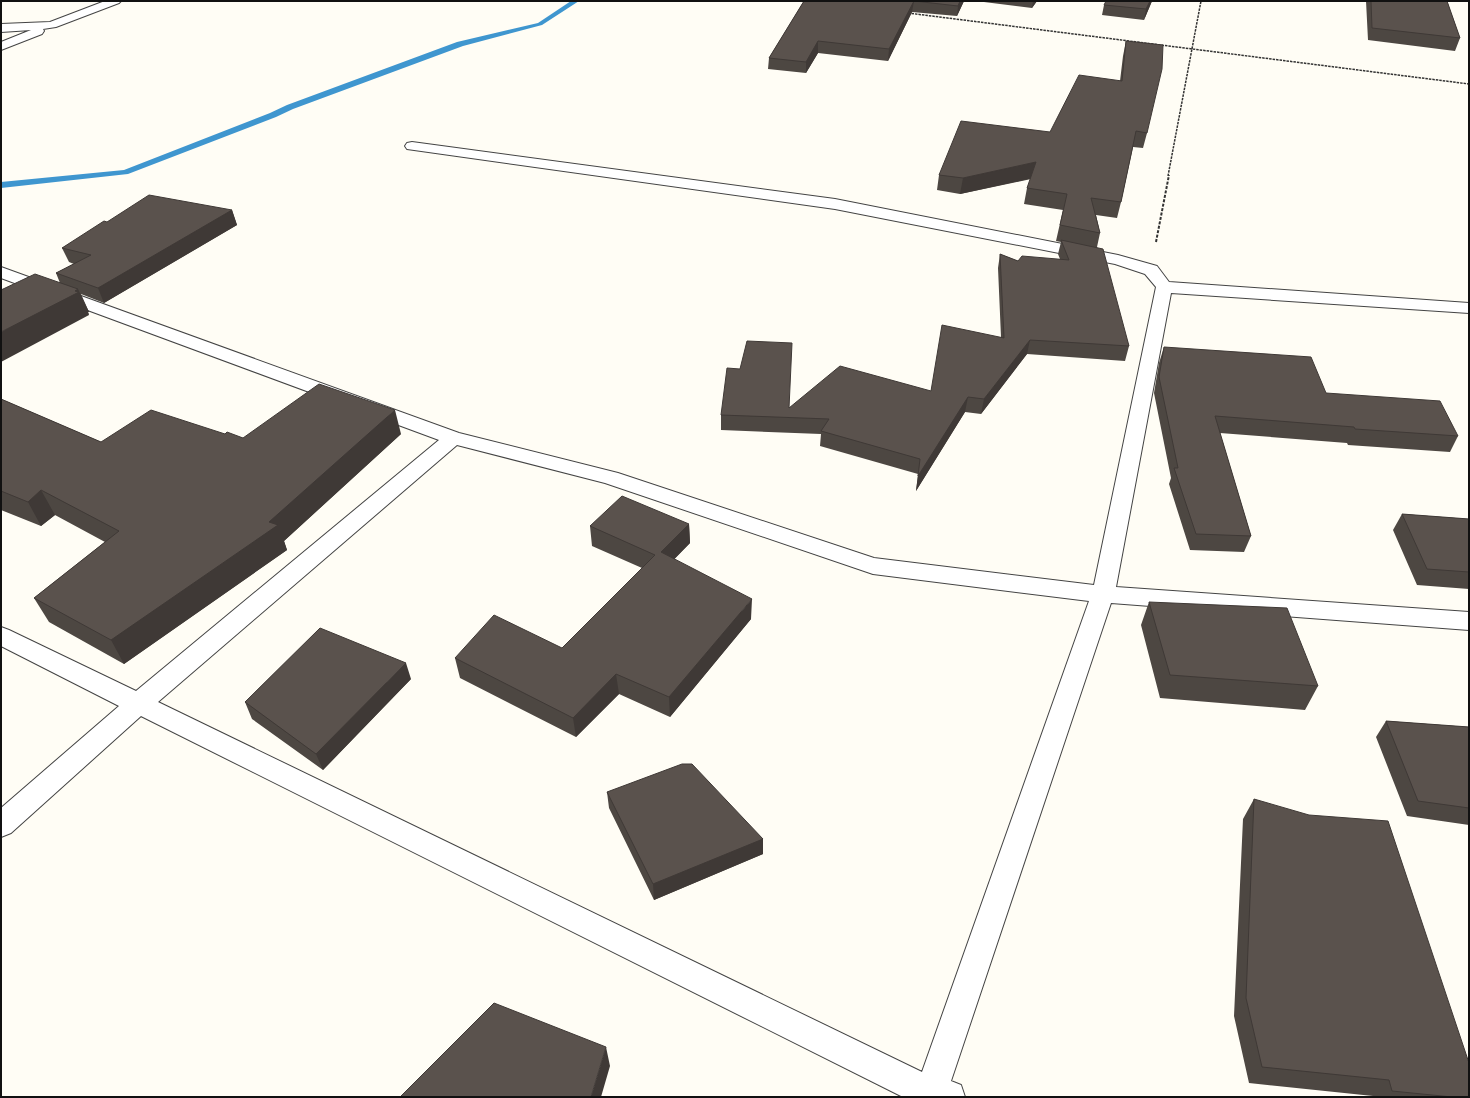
<svg xmlns="http://www.w3.org/2000/svg" width="1470" height="1098" viewBox="0 0 1470 1098" font-family="'Times New Roman',serif">
<rect width="100%" height="100%" fill="#fffdf5"/>
<g fill="none" stroke-linecap="round" stroke-linejoin="round">
<path fill="#3f96cf" fill-rule="evenodd" d="M571,1H579L542,25L463,46L293,109L276,117L128,174L1,188V182L124,170L270,113L287,105L457,42L538,23Z"/>
<g stroke="#444" stroke-width="2">
<path id="minor" d="M105,1H121L119,3L56,27L43,29L44,31L42,34L1,50V42L31,30L1,32V24L50,22Z
M412,142L835,199L1118,255L1157,266L1169,282L1469,303V313L1171,293L1116,587L1469,612V630L1111,603L951,1081L961,1085L965,1097H903L141,716L11,833L1,837V808L119,706L1,646V627L9,630L136,691L439,440L1,278V267L459,433L618,473L874,558L1094,585L1156,287L1145,274L1115,264L835,209L407,149L405,146L407,143ZM457,445L605,483L873,574L1089,601L922,1072L158,702Z"/>
</g>
<path stroke="#333" stroke-width="1.5" stroke-dasharray="2.5 1" stroke-linecap="butt" d="M908,13L1469,84
M1168,176L1201,1"/>
<path stroke="#333" stroke-width="2" stroke-dasharray="3 1.5" stroke-linecap="butt" d="M1156,242L1169,175"/>
<use href="#minor" fill="#fff" fill-rule="evenodd"/>
</g>
<path fill="#4d4742" d="M804,1H964L957,16L912,12L888,61L818,53L806,73L768,69L769,58Z
M976,1H1037L1032,8Z
M1152,1L1144,20L1102,15L1104,5Z
M1366,1H1447L1460,38L1455,51L1368,40Z
M1126,41L1147,133L1143,148L1133,147L1121,202L1117,218L1096,215L1100,233L1097,247L1129,346L1125,361L1027,354L981,414L965,412L916,491L918,474L820,446L821,434L721,430V415L789,408L931,391L1001,337L998,268L1000,254L1018,261L1060,259L1058,254L1061,242L1056,241L1063,210L1024,204L1027,188L1031,179L960,194L937,190L939,175L1050,132L1120,81L1123,56Z
M232,210L237,225L104,303L81,294L89,312H88L89,315L60,283L56,273L74,264L69,262L62,248L107,222Z
M1164,347L1326,393L1458,436L1450,452L1348,445L1347,443L1220,433L1251,536L1244,552L1190,550L1169,484L1171,478L1154,393L1159,363Z
M1,399L101,442L225,434L243,438L401,434L284,541L287,550L124,664L49,622L34,598L105,542L55,515L41,526L1,510Z
M1402,514L1469,519V589L1417,585L1393,530Z
M689,524L690,543L674,559L751,619L670,717L619,694L576,737L460,678L455,658L562,648L642,568L592,546L590,526Z
M1149,602L1318,686L1305,710L1160,698L1141,625Z
M411,679L323,770L252,719L245,702Z
M1386,721L1469,727V825L1407,816L1376,737Z
M607,792L763,839V854L654,900L609,808Z
M1254,799L1469,1097H1373V1096L1249,1083L1234,1016L1243,819Z"/>
<path fill="#3f3936" d="M914,1L912,12L888,61L889,49Z
M960,1H964L957,16L958,6Z
M1033,1H1037L1032,8Z
M1150,1H1152L1144,20L1146,9Z
M818,41V53L806,73V62Z
M1036,162L1033,178L960,194L963,178Z
M232,210L237,225L104,303L98,288Z
M78,289L89,312H88L89,315L1,362V332Z
M1030,340L1027,354L981,414L984,399Z
M968,397L965,412L916,491L918,476Z
M395,410L401,434L284,541L287,550L124,664L111,640Z
M41,490L55,515L41,526L28,502Z
M689,524L690,543L662,572L661,552Z
M752,599L751,619L670,717L669,697Z
M406,663L411,679L323,770L316,754Z
M616,674L619,694L576,737L573,718Z
M763,839V854L654,900L653,884Z
M606,1047L610,1066L601,1097H591Z"/>
<path fill="#5a524d" stroke="#3f3936" d="M804,1H960L958,6L914,1L889,49L818,41L806,62L769,58Z
M1106,1H1150L1146,9L1104,5Z
M1371,1H1447L1460,38L1372,28Z
M1126,41L1163,45L1162,69L1147,133L1136,131L1121,202L1091,198L1100,233L1060,225L1067,194L1027,188L1036,162L963,178L939,175L961,121L1050,132L1079,75L1122,81Z
M149,195L232,210L98,288L56,273L91,255L62,248L104,221L107,222Z
M1061,240L1103,249L1129,346L1030,340L984,399L968,397L918,476L920,459L821,431L829,419L721,415L727,368L740,369L747,341L792,343L789,408L840,366L931,391L942,325L1004,338L1000,254L1018,261L1022,256L1069,260Z
M35,274L78,289L75,291L79,292L1,332V290Z
M1164,347L1311,357L1326,393L1440,401L1458,436L1355,429L1354,427L1215,416L1251,536L1196,534L1174,468H1178L1159,377Z
M319,384L395,410L269,522L278,525L111,640L34,598L119,531L41,490L28,502L1,491V399L101,442L151,410L225,434L227,432L243,438Z
M622,496L689,524L661,552L752,599L669,697L616,674L573,718L455,658L494,615L562,648L655,555L590,526Z
M1402,514L1469,519V572L1427,569Z
M1149,602L1287,608L1318,686L1170,675Z
M320,628L406,663L316,754L245,702Z
M1386,721L1469,727V808L1418,801Z
M682,764H692L763,839L653,884L607,792Z
M1254,799L1309,815L1388,821L1469,1063V1097H1452L1392,1091L1389,1080L1262,1067L1246,998Z
M494,1003L606,1047L591,1097H400Z"/>
<rect width="1470" height="1098" fill="none" stroke="#111111" stroke-width="4"/>
</svg>
